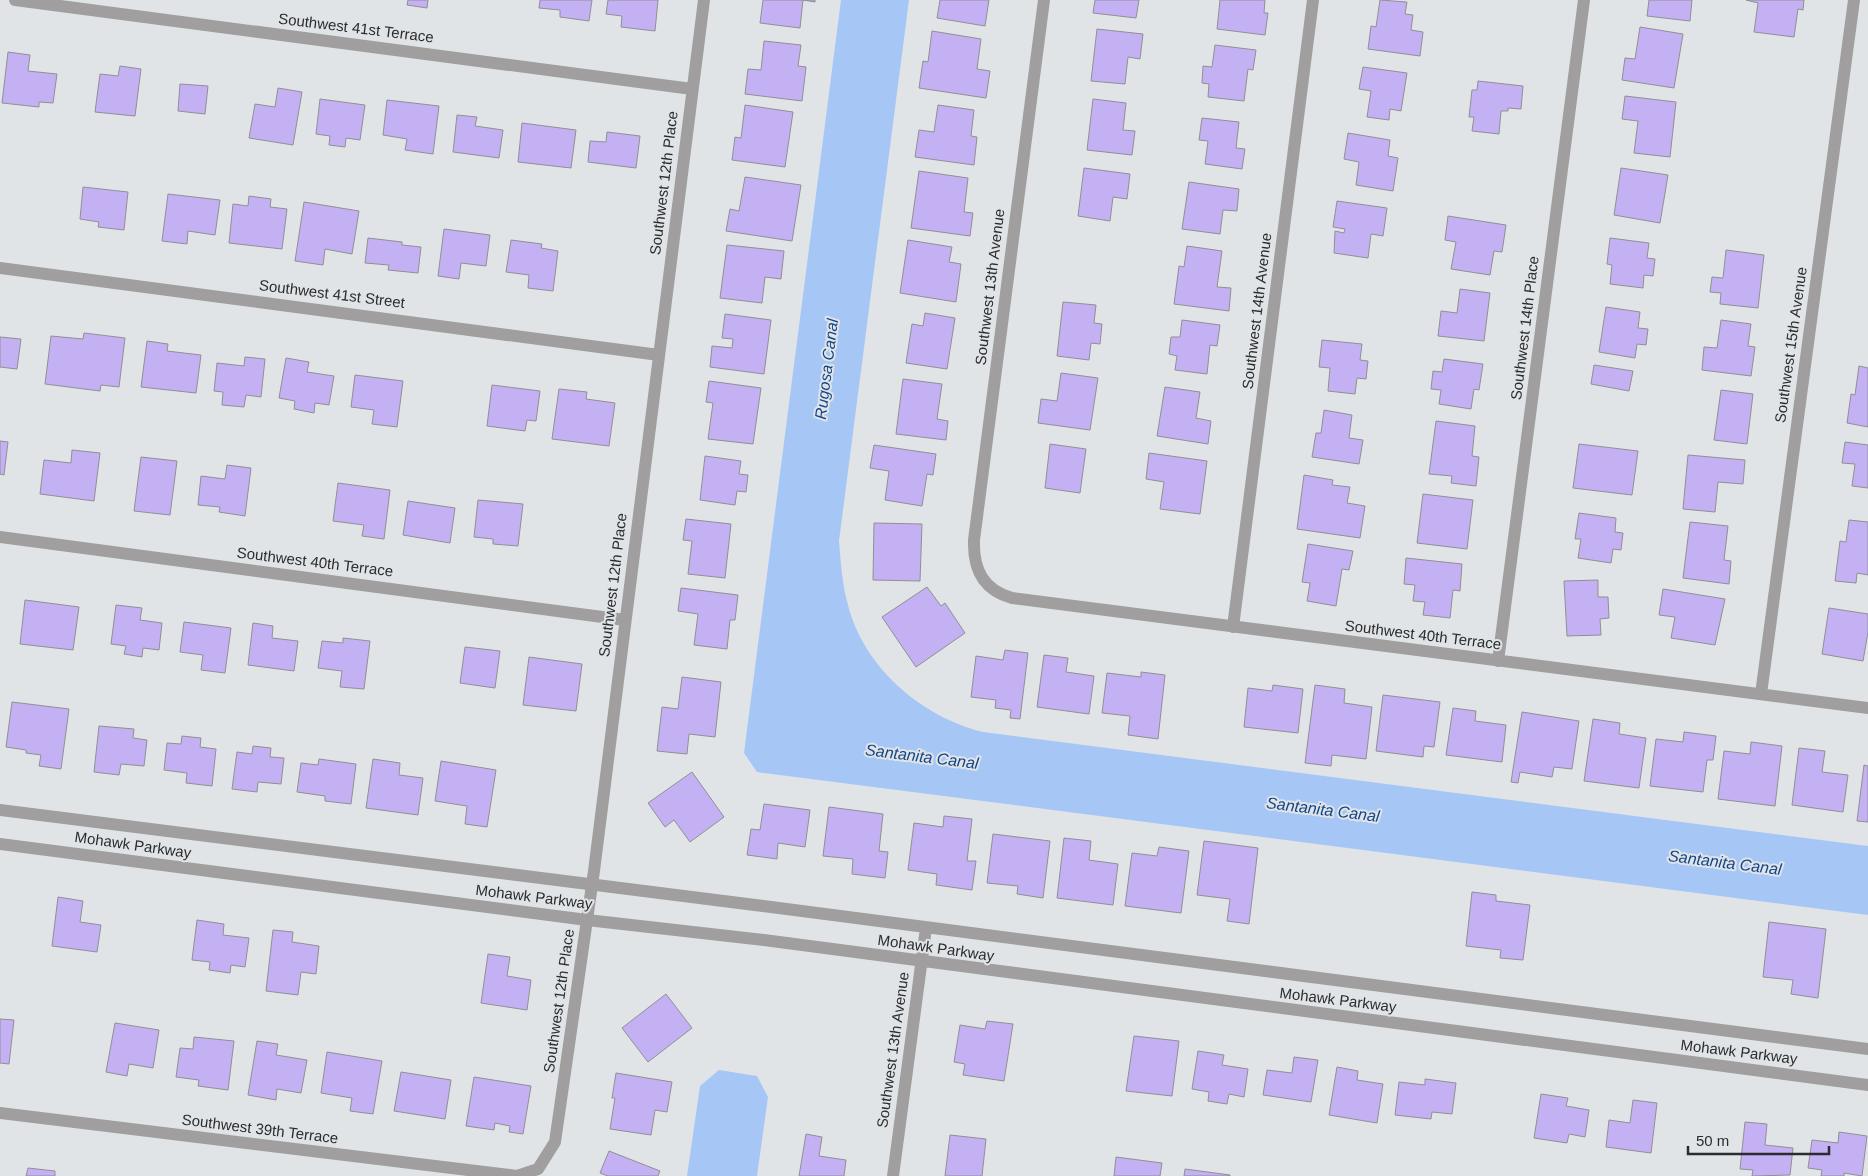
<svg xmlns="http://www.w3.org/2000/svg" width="1868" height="1176" viewBox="0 0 1868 1176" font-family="Helvetica,sans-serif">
<rect width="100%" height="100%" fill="#e0e4e7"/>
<path fill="#a6c7f6" d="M841,0H909L839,541C841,563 842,584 848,605C864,668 922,717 983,732L1868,846V915L757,772L744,753Z
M719,1070L757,1076L768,1097L757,1176H687L700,1086Z"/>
<path fill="#c4b1f3" stroke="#918f94" d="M408,0H428L427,8L407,5Z
M540,0H592L589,21L560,17V10L539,8Z
M608,0H658L655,31L621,27L622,16L606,14Z
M763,0H815V2L803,0L800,28L760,23Z
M940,0H989L985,26L937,18Z
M1095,0H1139L1136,18L1093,13Z
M1220,0H1265L1264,13H1268L1265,35L1217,29Z
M1380,0L1407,2L1405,14L1413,15L1411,30L1423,32L1420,56L1368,49L1371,26L1376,27Z
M1649,0H1692L1690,21L1647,16Z
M1746,0H1804L1803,10L1798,9L1794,37L1754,32L1758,3Z
M1640,27L1683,34L1674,88L1622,80L1625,58L1635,59Z
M1097,29L1143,34L1140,59L1128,57L1125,84L1091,81Z
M932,31L981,39L977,69L990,71L986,98L919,88L923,61L928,62Z
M764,41L801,45L798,66L806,67L802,101L745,94L748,69L761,70Z
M1215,45L1256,50L1253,70L1248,69L1244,101L1208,97L1209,84L1202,83L1203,66L1212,67Z
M8,52L30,55L28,71L57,74L53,103L39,102V107L2,103Z
M120,66L141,69L135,116L95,112L100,74L118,76Z
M1363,67L1407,73L1401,111L1390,109L1389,120L1367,117L1371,91L1359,89Z
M1478,81L1523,86L1521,109L1508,108V111H1501L1499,134L1472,131L1474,117H1469L1472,90H1477Z
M180,84L208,86L205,114L178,111Z
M278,88L302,92L293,145L249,138L255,104L275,107Z
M1625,96L1676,102L1670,157L1634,153L1638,121L1622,119Z
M320,99L365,105L360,140L346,138L345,147L329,145L330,136L316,134Z
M1093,99L1126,103L1123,130L1135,131L1132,155L1087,150Z
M387,100L439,106L433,154L405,150L407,139L383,135Z
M745,105L793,112L785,167L732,160L735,137L741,138Z
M938,105L974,110L971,136L977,137L974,165L915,157L919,130L934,132Z
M457,115L477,117L475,126L503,130L499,158L453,152Z
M1202,118L1239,122L1236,148L1245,149L1242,169L1205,164L1208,141L1199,140Z
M522,123L576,130L571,168L518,162Z
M607,132L640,136L636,168L588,162L590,141L606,142Z
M1348,133L1390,140L1388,156L1398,158L1393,191L1356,185L1359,162L1344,159Z
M1084,168L1130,174L1127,199L1113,197L1110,221L1078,216Z
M1621,168L1668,175L1660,223L1614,215Z
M919,171L968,178L964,212L973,213L970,236L911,228Z
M745,177L801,185L792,241L726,231L730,209L739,211Z
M1189,182L1239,189L1237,211L1223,210L1220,234L1182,229Z
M83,187L128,192L124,230L98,227L99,222L80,219Z
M168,194L220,200L215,235L188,231L187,244L162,241Z
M249,196L271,199L270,207L287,209L282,249L229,243L233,204L248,206Z
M1337,201L1387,208L1383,236L1371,234L1368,258L1334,253L1335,231L1344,233L1345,229L1333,227Z
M304,202L359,211L352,254L325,249L323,265L295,261Z
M1448,216L1506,225L1502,252L1494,251L1490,275L1451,269L1456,242L1445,240Z
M444,229L490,235L486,266L461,263L459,279L438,276Z
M368,238L402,242V245L421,247L418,273L388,270L389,265L365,263Z
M1610,238L1649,243L1647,258L1655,259L1653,276L1644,275L1643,288L1610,284L1612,265L1607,264Z
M511,240L542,244L541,248L558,251L553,291L528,288L529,275L506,272Z
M908,240L952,247L949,262L961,264L956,302L900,293Z
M727,245L784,251L781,279L765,277L762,303L720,298Z
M1187,246L1222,251L1217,287L1231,288L1229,311L1174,304L1179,266L1184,267Z
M1726,250L1764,255L1758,308L1720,304L1721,293L1710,292L1712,277L1723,278Z
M1460,289L1490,293L1484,341L1438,336L1441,311L1457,313Z
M1063,302L1096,305L1094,323L1102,324L1100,344L1091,343L1089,360L1057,356Z
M1606,307L1640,312L1638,328L1648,329L1646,345L1637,344L1635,358L1599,352Z
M925,313L955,318L947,369L906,363L912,324L923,326Z
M725,314L771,320L764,374L710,367L712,346L732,348L733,339L722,338Z
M1182,320L1220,325L1217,346L1210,345L1207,374L1175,370L1177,356L1169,354L1171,337H1180Z
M1721,320L1751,324L1748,346L1755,347L1751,376L1702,370L1704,347L1717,348Z
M84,333L125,338L119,387L101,385L100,391L45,384L51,336L83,339Z
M0,337L21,339L17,369L0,367Z
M1322,340L1362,344L1360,360L1368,361L1366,379L1357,378L1355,394L1328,391L1330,368L1319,367Z
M147,341L168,344L167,351L201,355L196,393L141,387Z
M245,357L265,359L261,397L246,395L244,407L222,405L223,392L214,391L217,363L244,366Z
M286,358L309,362L307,372L334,376L329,405L315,403L314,413L294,409L295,401L279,398Z
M1444,359L1483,364L1479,390L1474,389L1471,409L1439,404L1441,390L1431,389L1433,371L1442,372Z
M1594,365L1633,371L1629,391L1591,384Z
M1859,366L1868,368V427L1847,423L1851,394L1855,395Z
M1061,373L1098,378L1090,430L1038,423L1041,399L1057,401Z
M355,375L403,381L397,427L372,424L374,410L351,407Z
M903,379L942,384L937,419L948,421L946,440L896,434Z
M709,381L761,388L753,444L708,439L713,403L706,402Z
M492,385L540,391L536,421L527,420L525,431L487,426Z
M1165,387L1200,392L1196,418L1211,421L1208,444L1157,436Z
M559,389L587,392L586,399L615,403L609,446L552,439Z
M1721,390L1753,394L1747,444L1714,440Z
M1324,410L1352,415L1349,438L1363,440L1359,464L1312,457L1316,433H1321Z
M1436,421L1475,426L1472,456L1479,457L1476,486L1451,483L1452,476L1429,474Z
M0,441L8,442L4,475L0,474Z
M1845,442L1868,445V488L1852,486L1855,464L1842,463Z
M1050,444L1086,449L1080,493L1045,488Z
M1579,444L1638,451L1632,495L1573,488Z
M874,445L936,454L933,475L927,474L922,506L885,500L889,471L870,468Z
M72,450L100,453L94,501L40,494L44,460L71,463Z
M1149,453L1207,461L1200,514L1160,509L1164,482L1146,479Z
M1688,455L1745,460L1743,484L1718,482L1715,512L1683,509Z
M705,456L741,461L739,474L748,475L746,492L737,491L735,505L700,500Z
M141,457L177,461L170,515L134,511Z
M227,465L251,468L245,516L219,512L220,507L198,505L201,476L225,479Z
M1304,475L1333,480L1332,485L1350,487L1347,503L1365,506L1360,538L1297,529Z
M338,483L390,490L384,539L362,536L364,525L333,521Z
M1423,494L1473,500L1467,549L1417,543Z
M478,500L523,504L518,546L493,544V539L474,537Z
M408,501L455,508L450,543L403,535Z
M1579,513L1616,518L1615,532L1623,533L1621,550L1613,549L1611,563L1578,558L1581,539H1575Z
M686,519L731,524L725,578L688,574L692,541L683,540Z
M1849,520L1868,522V575L1857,573L1856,583L1835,581L1840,541L1846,542Z
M1690,522L1728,526L1724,560L1731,561L1729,584L1683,578Z
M874,523L922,524L920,581L873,580Z
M1308,544L1353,551L1349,570L1342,569L1336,606L1307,601L1310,583L1302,582Z
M1406,558L1462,564L1460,591L1453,590L1450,618L1423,615L1425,602L1413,601L1415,585L1404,584Z
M1598,580V597H1608L1609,618L1600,619L1601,635L1567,636L1564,581Z
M927,587L941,606L945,603L965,633L916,667L882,617Z
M681,588L738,595L735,620H730L727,649L694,645L698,614L678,611Z
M1663,589L1725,599L1715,645L1671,638L1675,617L1659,615Z
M25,600L79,607L73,650L20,644Z
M116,605L142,608L140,620L162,623L159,650L143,648L142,657L124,654L126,646L111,644Z
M1829,608L1868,614V632L1863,661L1822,654Z
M184,622L231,628L225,673L201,670L203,655L180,652Z
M253,623L273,626L272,638L298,641L294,671L248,665Z
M343,638L370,641L364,689L340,687L342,671L318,668L322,641L343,643Z
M465,647L500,651L495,688L460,683Z
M1005,650L1028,653L1020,719L1010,718L1011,710L995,708L996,700L971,697L976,656L1003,660Z
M1044,655L1068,658L1066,672L1094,676L1089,714L1037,707Z
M529,657L582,664L576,711L523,705Z
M1141,672L1165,675L1158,739L1128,735L1130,716L1102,713L1107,673L1141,677Z
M682,677L721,682L715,737L689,734L687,754L657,751L662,707L678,709Z
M1273,685L1303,689L1298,733L1244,727L1248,688L1272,691Z
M1315,685L1345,689L1344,703L1372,707L1366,759L1332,755L1331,766L1305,763Z
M1383,695L1440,702L1434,747L1424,746L1423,757L1376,751Z
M12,702L69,709L61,769L39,766L41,755L26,753V750L6,747Z
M1453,708L1476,711L1475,721L1506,725L1502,762L1446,755Z
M1522,712L1579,721L1572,769L1554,767L1552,777L1520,772L1518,783L1511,782Z
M1593,719L1620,723L1619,734L1646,738L1639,788L1584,781Z
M99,726L134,729L133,738L147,740L144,766L121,764L119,775L94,772Z
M1684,732L1716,736L1713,760H1707L1703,792L1650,786L1656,739L1683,742Z
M182,736L201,738L200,747L216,749L212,786L186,783L187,773L164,770L167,743L181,744Z
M1751,742L1782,746L1775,806L1718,799L1724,751L1750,754Z
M253,746L271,748L270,757L284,758L281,784L258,782L257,792L232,789L237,752L252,754Z
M1799,748L1825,751L1822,772L1848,775L1843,812L1792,805Z
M319,759L356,764L351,804L325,801V796L297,792L301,763L318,765Z
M373,759L400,763L399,775L423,778L418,815L366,808Z
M441,761L496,770L487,827L465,824L467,806L435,801Z
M1864,765L1868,766V822L1857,821Z
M692,772L724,817L690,842L674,820L665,827L648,803Z
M764,804L810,810L805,847L778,843L777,859L747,855L751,829L760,830Z
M829,807L883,814L879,851L888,852L885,878L852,874L853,859L823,856Z
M944,816L972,819L967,861H976L972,890L936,885L937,874L908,870L914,823L943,827Z
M993,834L1050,841L1043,898L1017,894L1018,886L987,883Z
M1064,838L1091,841L1089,860L1118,864L1113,905L1057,898Z
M1204,841L1258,848L1249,924L1227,921L1230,899L1197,895Z
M1159,847L1189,851L1181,913L1125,906L1132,853L1157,856Z
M1472,892L1496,895V901L1530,905L1523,960L1500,958L1501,950L1466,946Z
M58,897L83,901L80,922L101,925L97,952L52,946Z
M197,920L224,924L223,935L249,938L245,967L231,965L230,973L209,970L210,962L192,960Z
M1769,922L1826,929L1818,998L1791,994L1793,980L1763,977Z
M273,930L293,932L292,942L319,946L316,974L301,972L298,995L266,991Z
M488,954L510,957L507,976L531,980L527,1010L481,1003Z
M666,994L692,1028L648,1062L622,1028Z
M0,1019L14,1020L9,1064L0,1063Z
M987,1021L1013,1024L1004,1081L963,1075L965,1064L954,1062L960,1025L985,1029Z
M115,1023L159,1030L153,1068L129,1064L127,1076L106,1072Z
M1134,1036L1179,1041L1172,1096L1126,1091Z
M194,1037L234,1041L228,1090L198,1086L199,1080L176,1077L180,1048L193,1049Z
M257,1041L278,1044L276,1055L307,1060L301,1093L277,1089L276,1100L248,1095Z
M1198,1051L1224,1055L1222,1065L1248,1069L1244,1097L1229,1094L1227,1104L1208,1101L1209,1092L1192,1089Z
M327,1052L382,1061L373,1114L350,1111L352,1098L321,1093Z
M1294,1057L1318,1060L1311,1102L1263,1095L1267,1070L1292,1073Z
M1337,1067L1358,1071L1357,1080L1383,1084L1377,1123L1329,1115Z
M401,1072L451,1080L445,1119L394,1111Z
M616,1073L672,1082L667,1112L655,1110L651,1135L610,1129L615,1098H612Z
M474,1077L531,1086L523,1134L509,1132L510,1126L495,1123L494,1130L466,1126Z
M1425,1079L1456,1083L1452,1114L1432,1112L1431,1119L1395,1115L1399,1082L1425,1085Z
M1541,1094L1568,1098L1566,1106L1589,1110L1585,1137L1569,1134L1567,1143L1534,1138Z
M1633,1100L1657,1103L1651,1153L1606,1147L1609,1120L1630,1123Z
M1745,1122L1767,1124L1765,1145L1793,1148L1790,1175L1752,1176L1753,1170L1740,1169Z
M1839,1132L1867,1136L1862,1176L1844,1173V1176H1821L1822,1170L1808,1168L1812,1140L1838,1143Z
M806,1134L822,1137L819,1156L846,1160L844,1176H799Z
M950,1135L986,1139L982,1176H945Z
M609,1151L660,1171L658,1176H608L600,1173Z
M1116,1157L1162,1163L1160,1176H1114Z
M28,1168L55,1171V1176H26Z
M1185,1169L1230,1175V1176H1184Z"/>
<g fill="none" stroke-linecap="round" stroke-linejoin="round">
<path stroke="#a19e9f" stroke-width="12" d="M15,0L692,89
M1044,0L974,540C973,569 983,590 1012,598L1868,708
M0,268L659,355
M0,537L625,620
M1233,627L1313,0
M1498,661L1584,0
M1761,694L1854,0
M0,810L771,907L1868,1049
M0,844L587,920L764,940L1868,1085
M0,1113L517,1176
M517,1176L538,1169L555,1142L594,871L704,0
M893,1176L926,928"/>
</g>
<g text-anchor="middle" stroke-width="4" stroke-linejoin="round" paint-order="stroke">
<g font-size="15" fill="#2b2c2e" stroke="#e0e4e7">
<text transform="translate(356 28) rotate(7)" y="5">Southwest 41st Terrace</text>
<text transform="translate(664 183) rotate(-83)" y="5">Southwest 12th Place</text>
<text transform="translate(990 287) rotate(-83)" y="5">Southwest 13th Avenue</text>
<text transform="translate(332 294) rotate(7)" y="5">Southwest 41st Street</text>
<text transform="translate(1257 311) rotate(-83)" y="5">Southwest 14th Avenue</text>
<text transform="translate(1525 328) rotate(-83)" y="5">Southwest 14th Place</text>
<text transform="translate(1791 345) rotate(-82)" y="5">Southwest 15th Avenue</text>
<text transform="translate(315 562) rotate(7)" y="5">Southwest 40th Terrace</text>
<text transform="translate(613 585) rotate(-83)" y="5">Southwest 12th Place</text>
<text transform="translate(1423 635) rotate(7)" y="5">Southwest 40th Terrace</text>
<text transform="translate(133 845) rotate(8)" y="5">Mohawk Parkway</text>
<text transform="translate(534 897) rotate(7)" y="5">Mohawk Parkway</text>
<text transform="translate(936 948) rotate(8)" y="5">Mohawk Parkway</text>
<text transform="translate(1338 1000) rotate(7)" y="5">Mohawk Parkway</text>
<text transform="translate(559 1001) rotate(-82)" y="5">Southwest 12th Place</text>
<text transform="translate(893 1050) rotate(-82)" y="5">Southwest 13th Avenue</text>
<text transform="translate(1739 1052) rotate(7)" y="5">Mohawk Parkway</text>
<text transform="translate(260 1129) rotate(7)" y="5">Southwest 39th Terrace</text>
</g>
<g font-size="16" font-style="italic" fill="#134689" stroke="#e0e4e7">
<text transform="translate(826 369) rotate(-83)" y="6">Rugosa Canal</text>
<text transform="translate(922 756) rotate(7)" y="6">Santanita Canal</text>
<text transform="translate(1323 809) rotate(7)" y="6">Santanita Canal</text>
<text transform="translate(1725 862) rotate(7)" y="6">Santanita Canal</text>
</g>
</g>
<path d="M1688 1146v8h141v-8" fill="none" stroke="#2b2c2e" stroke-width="2.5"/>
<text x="1696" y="1146" font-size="15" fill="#2b2c2e" stroke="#e0e4e7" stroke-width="4" paint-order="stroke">50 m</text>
</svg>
